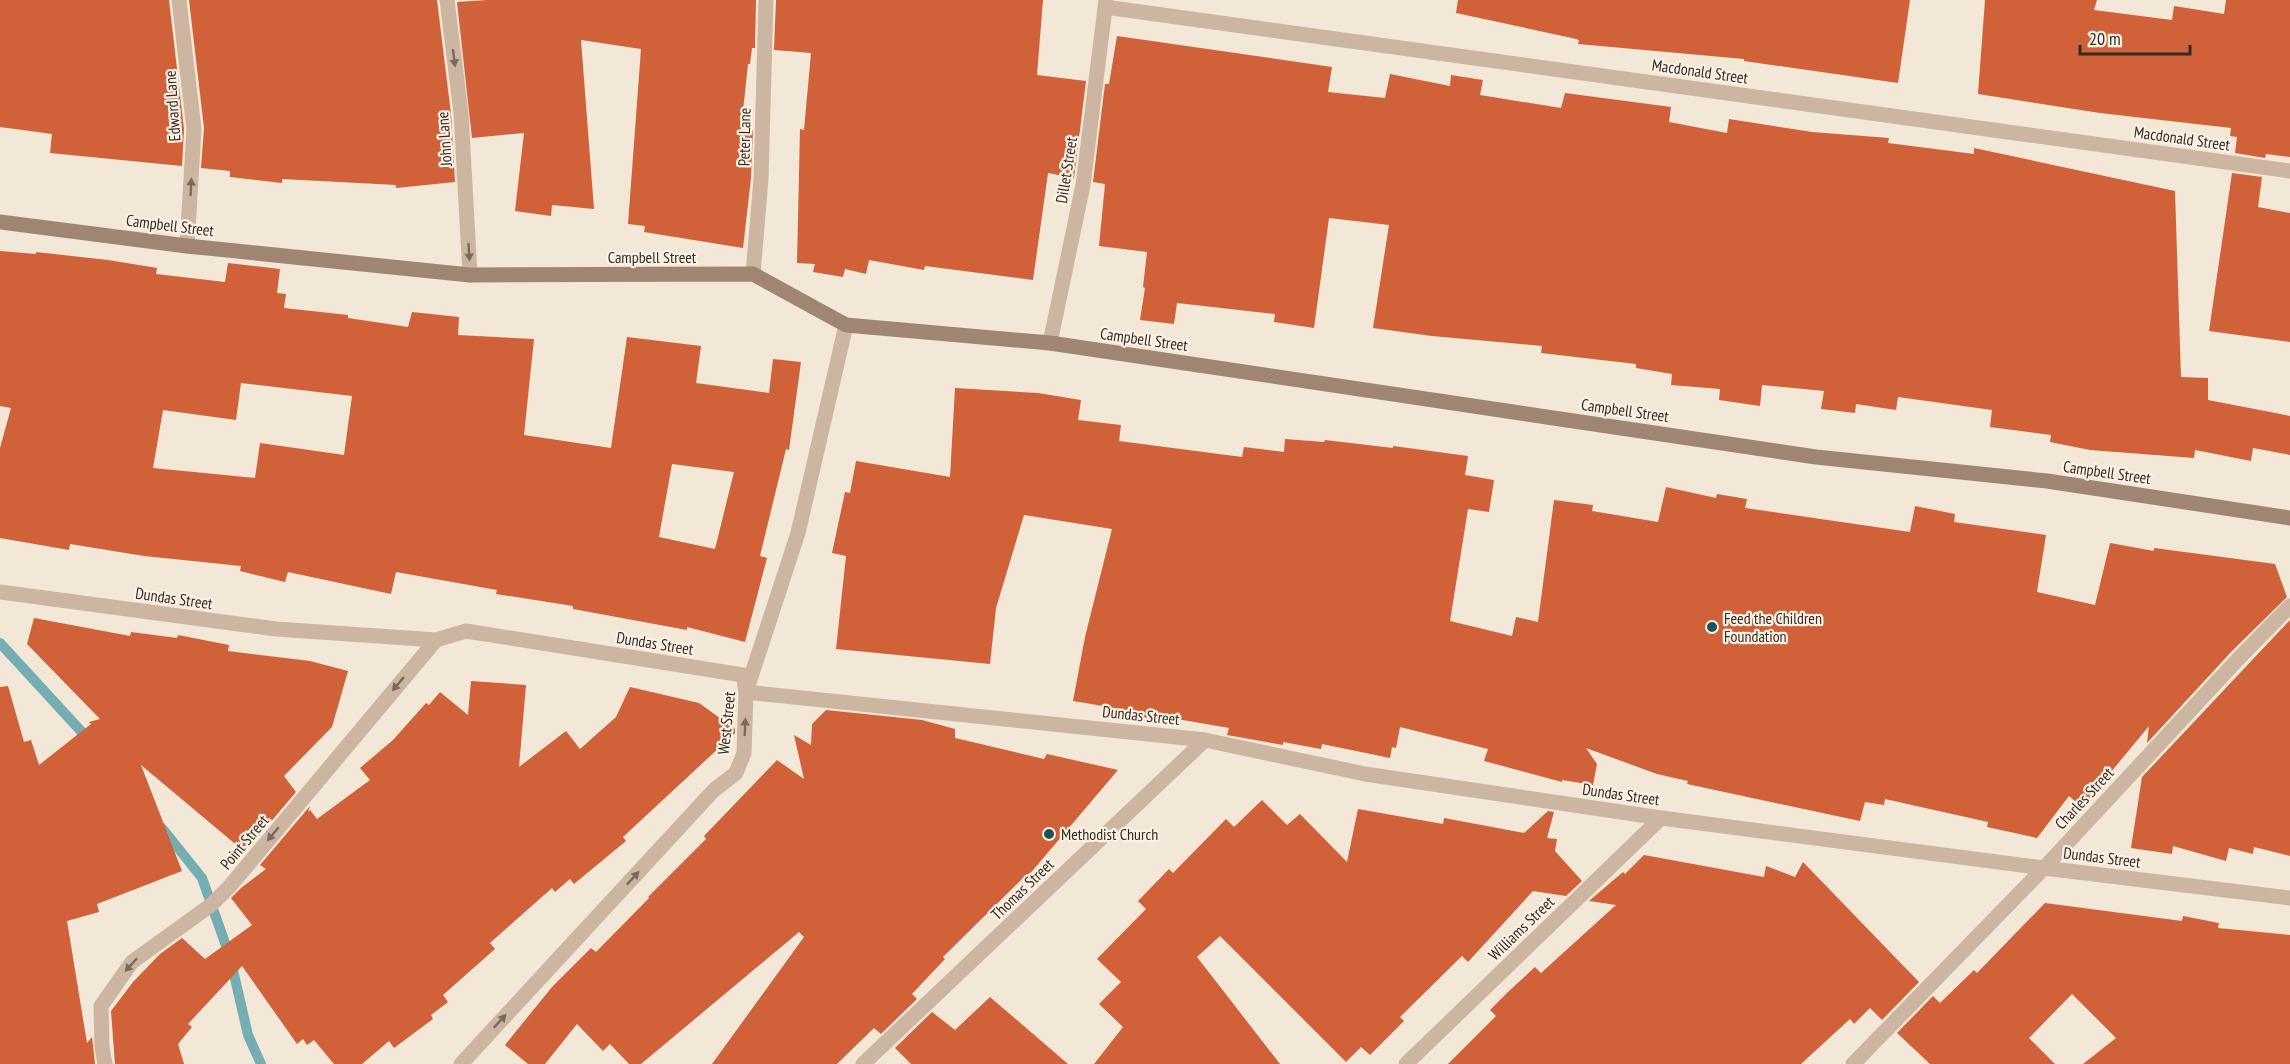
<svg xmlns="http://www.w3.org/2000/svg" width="2290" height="1064" viewBox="0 0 2290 1064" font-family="'PT Sans Narrow',sans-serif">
<rect width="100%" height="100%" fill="#f3e7d7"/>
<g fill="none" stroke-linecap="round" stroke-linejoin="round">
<path stroke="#74aeb3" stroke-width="10" d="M0,643L91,742
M162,828L202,878L230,957L248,1035L261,1064"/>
</g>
<path fill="#d16138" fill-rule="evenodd" d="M0,0H169L184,129L182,166L50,153L52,134L0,127Z
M189,0H437L451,114L455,182L396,188V185L282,179V183L230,177V171L201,168L204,128Z
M487,0H756L755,48H752L750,64H748L741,130H753L751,178L743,248L644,232L645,226L628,224L641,49L581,40L594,209L552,205L551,216L515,211L524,133L472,138L457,2Z
M776,0H1043L1037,75L1086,81L1074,178L1048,173L1033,280L925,266L924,270L869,260L866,274L845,269L843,277L813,272L815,264L797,263L800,129L804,130L811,53L774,50Z
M1458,0H1910L1898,83L1744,61V59L1578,44L1579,40L1572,38L1456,13Z
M1985,0H2097L2094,10L2172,20L2174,6L2224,14L2226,0H2290V157L2266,154L2265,158L2235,153L2237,137L2230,136L2231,128L2100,113L1978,94Z
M1117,36L1332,67L1328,92L1385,98L1390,74L1450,86L1451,75L1483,80L1480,95L1561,108L1565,93L1671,107L1669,122L1727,133L1729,119L1812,132L1889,138L1888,143L1974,154V148L2175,191L2181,377L2208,378V400L2290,416V455L2253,448L2251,461L2195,450L2194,458L2090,450L2050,442L2051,435L1990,427L1992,410L1898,397L1896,410L1856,404L1855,413L1821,409L1824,391L1762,385L1760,406L1719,400L1720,389L1671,385L1672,374L1636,368V364L1541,353L1542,346L1432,336L1373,328L1389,225L1329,218L1314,328L1274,322L1275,314L1177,303L1174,324L1140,320L1145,288L1143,287L1147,252L1099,246L1105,184L1093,182L1105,84H1109Z
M2232,173L2262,177L2258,207L2290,213V342L2209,331Z
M0,251L36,254V252L108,260L157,268L156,274L225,282L228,263L280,269L277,293L286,294L284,308L348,315V318L408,327L412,312L459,317L458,335L534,339L524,435L611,448L627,337L701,346L696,383L769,393L773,359L801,362L789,450L786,449L760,556L767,558L745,642L687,627V630L573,609V606L496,594L497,590L396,572L391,594L288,572L285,582L240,571L241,566L144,556L70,544L69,550L0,538V448L11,408L0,406ZM241,383L352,396L344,455L260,443L255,478L153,468L163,410L236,420ZM672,464L734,472L715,549L659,537Z
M955,388L1038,393L1081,400L1078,420L1121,425L1119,441L1242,457L1244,447L1284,452L1285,439L1324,442L1325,440L1393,448V446L1468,456L1465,475L1494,480L1489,512L1468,509L1450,621L1512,636L1516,617L1538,622L1554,500L1593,505L1592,511L1658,522L1666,487L1716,498L1717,494L1747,499L1745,508L1910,532L1915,506L1955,514L1954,522L2046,535L2037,592L2095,605L2110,543L2154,551V548L2275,564L2287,597L2232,651L2147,743L2149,726L2082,807L2069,796L2037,838L1987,827L1988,822L1885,799L1884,805L1865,802L1860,821L1687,784L1688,781L1657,774L1586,748L1597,764L1593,785L1562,780V782L1484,761L1488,749L1400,727L1396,748L1392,747L1390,758L1322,744L1321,749L1283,742V745L1227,735L1229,728L1148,714L1147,718L1109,707L1073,701L1085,637L1112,529L1024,515L996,608L990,664L836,649L846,556L832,553L845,492L850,493L856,461L950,477Z
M34,618L130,636L131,632L177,638L178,635L229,645L228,651L310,661L348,671L332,727L284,776L296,792L253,843L240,848L141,765L182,871L97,904L99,912L67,921L87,1043L92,1037L95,1064H0V687L8,686L24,742L31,740L39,765L91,724L89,722L100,719L27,644Z
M2290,620V856L2254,847L2253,854L2229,848L2226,861L2173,846L2172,854L2131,848L2142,777Z
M471,681L526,685L519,767L566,731L580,749L616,717L630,687L699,703L735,729V733L623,837L626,841L574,884L570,879L555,892L552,888L490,943L495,949L443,995L448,1002L431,1015L433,1019L394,1048L389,1041L362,1064H334L314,1040L307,1045L303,1039L297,1044L242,966L188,1024L192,1027L178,1044L184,1064H115L111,1011L133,982L160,954L182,938L205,959L252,925L231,898L241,888L266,869L260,865L310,806L308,812L310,810L317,819L370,780L360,768L393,740L426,703L429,705L440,692L468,715Z
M826,710L922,720L955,729V738L1044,759L1047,754L1118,770L1028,876L1026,875L943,957L945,959L912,994L917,999L881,1034L874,1028L837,1064H712L804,937L799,932L641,1064H629L610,1044L603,1051L577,1024L545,1064H528L505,1045L552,987L591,948L596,952L649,898L648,897L706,839L704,836L777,760L804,779L794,735L811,745L812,724Z
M1262,800L1287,825L1300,814L1347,862L1358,809L1443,824L1444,818L1524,833L1548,811L1554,812L1547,838L1557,839L1555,851L1582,881L1566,896L1533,891L1468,962L1462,956L1400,1017L1404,1021L1370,1055L1361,1047L1346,1062L1220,936L1197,957L1280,1064H1094L1123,1027L1099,1004L1121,982L1097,959L1146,909L1138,901L1169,869L1173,873L1226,819L1234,827Z
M1644,855L1764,877L1766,866L1795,877L1803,862L1919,982L1882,1020L1870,1008L1854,1024L1850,1019L1801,1064H1448L1496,1016L1490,1010L1508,992L1535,967L1541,973L1616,905L1589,901L1623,872L1625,874Z
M2045,903L2182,921L2183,916L2219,923L2218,928L2290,935V1064H2083L2116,1038L2072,994L2029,1038L2055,1064H1930L1897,1033L1933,996L1940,1003L1974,970L1977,973Z
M990,997L1068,1064H911L895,1048L932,1012L955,1030Z"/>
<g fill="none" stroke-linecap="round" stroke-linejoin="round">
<path stroke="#ccb6a2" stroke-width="15" d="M179,0L194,129L187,246
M447,0L461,113L470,275
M1105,7L2290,171
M753,274L761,179L766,0
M1050,343L1083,185L1106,0
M0,592L276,629L436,640L466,631L743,675L746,692L1205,740L1365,774L1661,818L2044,868L2290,898
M105,1064L102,1047L101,1006L132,962L211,905L230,886L436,640
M461,1064L714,790L736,773L744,753L746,692L798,533L846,325
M863,1064L1205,740
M1406,1064L1661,818
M1853,1064L2044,868L2239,658L2290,606"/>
<path stroke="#a08574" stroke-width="15" d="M0,222L187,246L470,275L753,274L846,325L1050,343L1816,457L2047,481L2290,518"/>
</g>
<defs><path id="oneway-solid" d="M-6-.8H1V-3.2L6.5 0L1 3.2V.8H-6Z" transform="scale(1.5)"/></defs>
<g fill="#7a6a5d">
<use href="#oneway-solid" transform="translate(454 58) rotate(83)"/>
<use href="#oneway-solid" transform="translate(191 187) rotate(-87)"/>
<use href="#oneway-solid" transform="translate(469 252) rotate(87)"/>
<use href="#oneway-solid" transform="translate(398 684) rotate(130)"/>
<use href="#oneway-solid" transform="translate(745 727) rotate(-88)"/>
<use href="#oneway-solid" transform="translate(273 834) rotate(130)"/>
<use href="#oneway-solid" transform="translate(633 878) rotate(-47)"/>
<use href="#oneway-solid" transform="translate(131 965) rotate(132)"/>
<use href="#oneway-solid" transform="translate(500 1021) rotate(-47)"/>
</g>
<g fill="#17555b" stroke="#fbf1e4" stroke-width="2">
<circle cx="1712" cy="627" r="6"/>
<circle cx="1049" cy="834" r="6"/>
</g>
<g text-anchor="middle" stroke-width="4.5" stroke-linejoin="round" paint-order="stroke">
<g font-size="16" fill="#362b25" stroke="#fbf1e4">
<text transform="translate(1700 71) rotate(8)" y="6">Macdonald Street</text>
<text transform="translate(172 106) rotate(-94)" y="6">Edward Lane</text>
<text transform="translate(744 137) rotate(-89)" y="6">Peter Lane</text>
<text transform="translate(2182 138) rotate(8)" y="6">Macdonald Street</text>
<text transform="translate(444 139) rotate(-94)" y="6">John Lane</text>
<text transform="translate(1066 170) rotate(-81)" y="6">Dillet Street</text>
<text transform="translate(170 225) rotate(7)" y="6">Campbell Street</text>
<text x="652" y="263">Campbell Street</text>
<text transform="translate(1144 339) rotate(8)" y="6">Campbell Street</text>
<text transform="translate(1625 410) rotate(8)" y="6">Campbell Street</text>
<text transform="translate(2107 472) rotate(8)" y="6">Campbell Street</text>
<text transform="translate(174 598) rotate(8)" y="6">Dundas Street</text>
<text transform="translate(655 643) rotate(9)" y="6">Dundas Street</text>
<text transform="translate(1141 715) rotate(6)" y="6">Dundas Street</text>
<text transform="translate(726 723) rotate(-84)" y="6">West Street</text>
<text transform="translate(1621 794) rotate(8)" y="6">Dundas Street</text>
<text transform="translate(2084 798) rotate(-47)" y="6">Charles Street</text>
<text transform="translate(244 842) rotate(-50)" y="6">Point Street</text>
<text transform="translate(2102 857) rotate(7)" y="6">Dundas Street</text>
<text transform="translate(1022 889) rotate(-44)" y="6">Thomas Street</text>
<text transform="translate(1521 928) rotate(-44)" y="6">Williams Street</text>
</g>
<g font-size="16" fill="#362b25" stroke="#fbf1e4" text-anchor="start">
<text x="1724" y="624">Feed the Children<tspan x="1724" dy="18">Foundation</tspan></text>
<text x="1061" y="840">Methodist Church</text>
</g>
</g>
<path d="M2080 45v9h110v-9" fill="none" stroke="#362b25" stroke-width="3"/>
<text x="2089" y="45" font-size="18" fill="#362b25" stroke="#fbf1e4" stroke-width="4.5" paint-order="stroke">20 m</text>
</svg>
